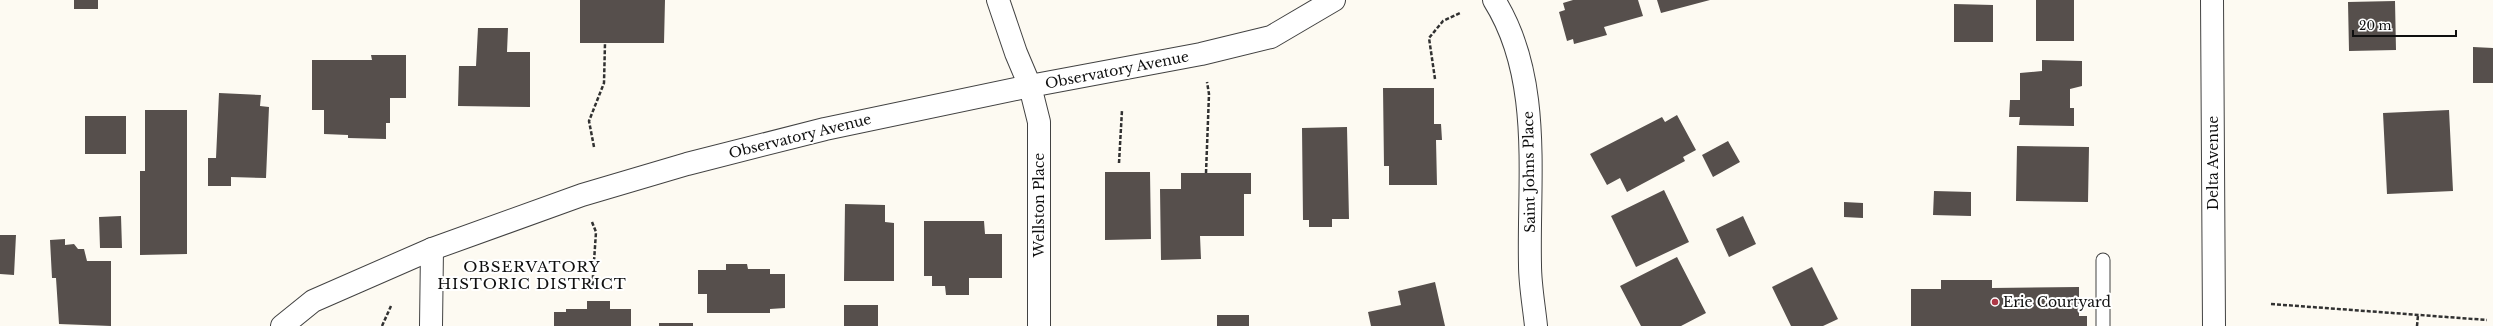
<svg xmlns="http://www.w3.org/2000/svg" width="2493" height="326" viewBox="0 0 2493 326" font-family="'Libre Baskerville',serif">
<rect width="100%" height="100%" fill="#fdfaf2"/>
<path fill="#564f4c" d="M74,0H98V9H74Z
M580,0H665L664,43H580Z
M1573,0H1638L1643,16L1604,27L1607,35L1574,44L1573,39L1567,41L1559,12L1565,10L1563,3Z
M1657,0H1710L1661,13Z
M2036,0H2074V41H2036Z
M2395,1L2396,50L2349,51L2348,2Z
M1954,4L1993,5V42H1954Z
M478,28H508L507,52H530V107L458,106L459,66H476Z
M2473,47L2493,48V83H2473Z
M371,55H406V98H390V123H386V139L348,138V135L324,134V110H312V60H372Z
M2042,60L2082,61V86L2070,89V108H2074V126L2019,125L2020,117H2009L2010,100H2020V73L2042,71Z
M1383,88H1434V124H1441L1442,140H1436L1437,185H1389V166H1384Z
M219,93L261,95L260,106L269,107L266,178L231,177V186H208V158H216Z
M145,110H187V254L140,255V171H145Z
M2449,110L2453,191L2387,194L2383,113Z
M1677,115L1696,150L1683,157L1685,161L1627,192L1620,178L1607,185L1590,154L1662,117L1665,122Z
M85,116H126V154H85Z
M1347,127L1349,219H1332V227H1309V220H1303L1302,128Z
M1728,141L1740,162L1713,177L1702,155Z
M2017,146L2089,147L2088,202L2016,201Z
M1105,172H1150L1151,239L1105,240Z
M1181,173H1251V194H1244V236H1200L1201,259L1161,260L1160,189H1181Z
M1664,190L1689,242L1636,267L1611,216Z
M1934,191L1971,192V216L1933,215Z
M1844,202L1863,203V218L1844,217Z
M845,204L885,205V222L894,223V281H844Z
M121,216L122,248H100L99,217Z
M1743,216L1756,244L1729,257L1716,229Z
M924,221H984L985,234H1002V278H969V295H946L945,286H932V276H924Z
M0,235H16L14,275L0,274Z
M65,239V245L74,244L78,249H84L87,261H111V326L59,324L56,278H52L50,240Z
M1677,257L1706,313L1681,326H1641L1620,286Z
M726,264H747L748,269H770V274H785V308L770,309V313H707V294H698V270H726Z
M1812,267L1838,319L1823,326H1791L1772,287Z
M1941,280H1992V288L2079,287V316H2087V326H1911V289H1941Z
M1435,282L1445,326H1371L1368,312L1401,305L1398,291Z
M587,301H610V309H631V326H554V312H566V309H587Z
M844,305H878V326H844Z
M1217,315H1249V326H1217Z
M659,323H693V326H659Z"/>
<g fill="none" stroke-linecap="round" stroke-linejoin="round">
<g stroke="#424242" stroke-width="15">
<path id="service" d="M2103,260V326"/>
</g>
<g stroke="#424242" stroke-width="24">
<path id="minor" d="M998,0L1016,53L1030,86L1039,122V326
M1494,0C1543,78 1528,178 1530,265C1530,285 1534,306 1536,326
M431,326L432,249"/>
</g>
<g stroke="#424242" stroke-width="24">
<path id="tertiary" d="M2212,0L2214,326
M282,326L313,301L432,249L582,195L687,164L825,129L1030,86L1201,54L1271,37L1334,0"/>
</g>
<path stroke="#313131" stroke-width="2.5" stroke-dasharray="4 2" stroke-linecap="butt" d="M1435,79L1429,38L1443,21L1460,13
M594,147L589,121L604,83L605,43
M1119,163L1122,110
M1206,173L1209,94L1207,82
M592,222L596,232L592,291
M2271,304L2487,320
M382,326L391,306
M2417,326L2418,315"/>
<use href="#service" stroke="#fff" stroke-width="13"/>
<use href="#minor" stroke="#fff" stroke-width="22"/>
<use href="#tertiary" stroke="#fff" stroke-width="22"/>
</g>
<circle fill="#ad3846" stroke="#fff" stroke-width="1.5" cx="1995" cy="302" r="4"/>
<g text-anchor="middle" stroke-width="4" stroke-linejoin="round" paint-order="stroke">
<g font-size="14" fill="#0f0f0f" stroke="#fff">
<text transform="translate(1117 70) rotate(-11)" y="5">Observatory Avenue</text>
<text transform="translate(800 136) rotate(-14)" y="5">Observatory Avenue</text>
<text transform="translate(2213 163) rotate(-90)" y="5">Delta Avenue</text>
<text transform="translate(1529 172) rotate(-91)" y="5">Saint Johns Place</text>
<text transform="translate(1039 205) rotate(-90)" y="5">Wellston Place</text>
</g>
<g font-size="14" fill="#0f0f0f" stroke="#fff" text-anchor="start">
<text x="2003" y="307">Erie Courtyard</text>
</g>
<g font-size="15" letter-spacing="1" fill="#0f0f0f" stroke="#fff">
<text x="532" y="272">OBSERVATORY<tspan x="532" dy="17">HISTORIC DISTRICT</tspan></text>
</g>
</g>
<path d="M2353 30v6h103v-6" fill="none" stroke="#0f0f0f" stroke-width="2"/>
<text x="2359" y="30" font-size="12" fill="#0f0f0f" stroke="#ffffff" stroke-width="3" paint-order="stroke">20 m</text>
</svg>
